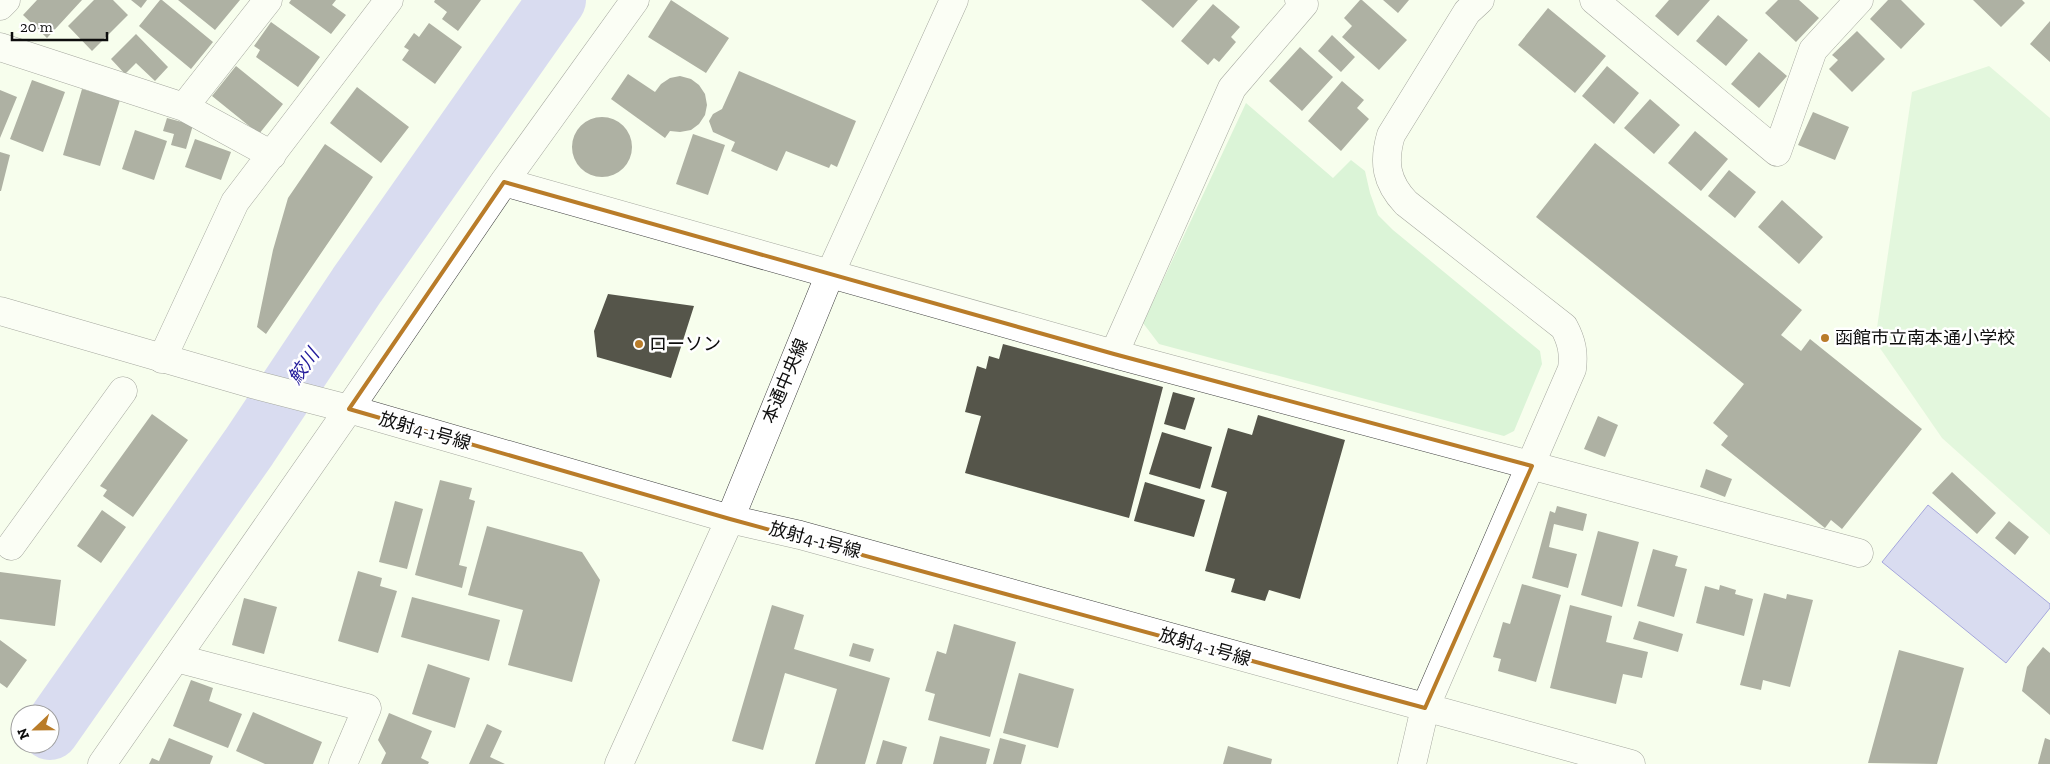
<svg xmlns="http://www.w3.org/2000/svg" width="2050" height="764" viewBox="0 0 2050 764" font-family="'Zilla Slab','Noto Sans JP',serif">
<rect width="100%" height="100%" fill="#f7feed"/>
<path fill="#b8e8bd" d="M1246,103L1333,178L1351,160L1365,171L1370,193L1378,215L1393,230L1540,351L1542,364L1514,431L1504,436L1159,344L1143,323Z"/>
<path fill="#cbefca" d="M1989,66L2050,118V535L1942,438L1875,341L1912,92Z"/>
<path fill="#b4b4f4" stroke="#403dc9" d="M1928,505L2050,604V608L2006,663L1882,562Z"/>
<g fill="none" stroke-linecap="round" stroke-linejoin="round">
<path stroke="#b4b4f4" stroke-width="58" d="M50,731L249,447L357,285L557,0"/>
</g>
<path fill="#55554a" d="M37,0H82L47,38L23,15Z
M94,0H113L128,15L92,51L68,26Z
M131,0H147L141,8Z
M160,0H162L213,42L191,69L139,26Z
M178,0H240L215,30Z
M291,0H336L332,5L346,15L331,34L289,3Z
M435,0H481L458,31L442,19L447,12L434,2Z
M671,0L729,38L706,73L648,37Z
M1141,0H1198L1173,28Z
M1360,0H1362L1407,40L1379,70L1342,37L1352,26L1344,18Z
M1383,0H1409L1398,13Z
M1669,0H1710L1678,36L1655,16Z
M1778,0H1799L1819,18L1796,42L1765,13Z
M1888,0H1901L1925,24L1901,49L1870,19Z
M1973,0H2022L2025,3L2001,27Z
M1213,4L1240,27L1231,37L1236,42L1219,62L1214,58L1208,65L1181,41Z
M1548,8L1606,56L1575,93L1518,45Z
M1718,15L1748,40L1726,66L1696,41Z
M2050,21V62L2030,44Z
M271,22L320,57L298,87L256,57L260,50L254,46Z
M429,23L462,47L435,84L402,60L409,50L404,47L414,33L419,37Z
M1857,31L1885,59L1852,92L1829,69L1838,60L1832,55Z
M136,34L168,67L155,81L136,63L125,74L111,59Z
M1332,35L1355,57L1341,72L1318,51Z
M1300,47L1333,77L1302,111L1269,81Z
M1759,52L1787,76L1759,108L1731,84Z
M236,66L283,104L259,134L212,96Z
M1607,66L1639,93L1614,124L1582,96Z
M739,71L856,121L837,167L831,164L829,168L786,151L777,171L731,151L735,142L713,132L709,121L713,114L722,109Z
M628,74L655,92L661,84L670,78L680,76L691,79L699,85L705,94L707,105L705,115L699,124L691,130L680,132L670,131L665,138L611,99Z
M32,80L65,92L43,152L10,139Z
M1342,81L1364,100L1357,108L1369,119L1341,151L1308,121Z
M357,87L409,127L381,163L330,123Z
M82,89L120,100L100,166L63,155Z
M0,90L17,97L0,138Z
M1650,99L1680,125L1654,154L1624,128Z
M1813,112L1849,127L1835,160L1798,145Z
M572 147a30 30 0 1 1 60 0a30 30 0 1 1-60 0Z
M167,118L193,125L186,149L171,145L174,134L163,131Z
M135,130L167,141L154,180L122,169Z
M1695,131L1728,159L1701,191L1668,163Z
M693,134L725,145L708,195L676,184Z
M195,139L231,152L221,180L185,167Z
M1595,143L1802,310L1781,335L1801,351L1810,339L1922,429L1842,529L1831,520L1825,528L1721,445L1728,436L1713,423L1744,384L1536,217Z
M325,144L373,177L266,334L257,327L273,250L288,198Z
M0,152L10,155L1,191H0Z
M1729,170L1756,192L1735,218L1708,196Z
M1782,200L1823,237L1799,264L1758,227Z
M608,294L694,306L671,378L597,357L594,331Z
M1003,344L1163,387L1129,518L965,473L981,416L965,412L977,366L986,369L989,356L999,359Z
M1173,392L1195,398L1185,430L1164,424Z
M152,414L188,440L133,517L103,496L107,490L100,486Z
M1258,415L1345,440L1300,599L1269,590L1265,601L1231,592L1235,579L1205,571L1227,492L1211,487L1228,428L1252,435Z
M1598,416L1618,425L1605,457L1584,449Z
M1162,432L1212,447L1200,489L1149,474Z
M1706,469L1732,479L1725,497L1700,487Z
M1952,472L1996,513L1977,534L1932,493Z
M440,480L472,488L469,499L475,501L459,565L467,567L462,588L415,575Z
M1145,482L1205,500L1194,537L1134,521Z
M395,501L423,509L407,569L379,562Z
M1557,506L1587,514L1583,531L1554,524L1549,547L1577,554L1568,588L1532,578L1550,511L1555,513Z
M102,510L126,527L101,563L77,546Z
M2009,521L2029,537L2015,555L1995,538Z
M487,526L582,552L600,580L572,682L508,665L523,610L468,595Z
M1598,531L1639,542L1622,607L1581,595Z
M1653,549L1678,556L1675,566L1687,569L1674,617L1637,606Z
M358,571L382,578L380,586L397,591L378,653L338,641Z
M0,572L61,580L55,626L0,619Z
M1522,584L1561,595L1536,682L1498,671L1501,659L1493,657L1503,622L1510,624Z
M1720,585L1736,590L1735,594L1753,599L1744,636L1696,623L1705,586L1719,590Z
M1764,593L1786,599L1787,594L1813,600L1790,687L1763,680L1761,690L1740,685Z
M412,597L500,620L489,661L401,637Z
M244,598L277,607L264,654L232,645Z
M772,605L804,615L794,649L890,678L865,764H815L837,689L785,673L763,750L732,741Z
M1570,605L1612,616L1606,642L1648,652L1642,678L1623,674L1616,704L1550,688Z
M1639,621L1683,634L1678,652L1633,639Z
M954,624L1016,642L990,737L928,720L935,694L925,691L937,651L946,654Z
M0,640L27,660L7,688L0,683Z
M853,643L874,649L870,662L849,656Z
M2043,647L2050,653V715L2022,691L2027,667Z
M1899,650L1964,668L1937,764L1868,763Z
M428,664L470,678L455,728L412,714Z
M1019,673L1074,689L1058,748L1003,733Z
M191,680L213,688L209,701L242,714L228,748L173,726Z
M253,712L322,742L313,764H265L236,751Z
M389,713L432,731L421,758L429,762L428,764H381L386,753L378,740Z
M487,724L502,731L490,757L505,764H469Z
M940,736L990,749L986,764H933Z
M169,738L213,756L210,764H149L152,758L159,761Z
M1000,738L1026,745L1021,764H993Z
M2045,738L2050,740V764H2038Z
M883,740L907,747L902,764H876Z
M1228,746L1272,759L1271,764H1223Z"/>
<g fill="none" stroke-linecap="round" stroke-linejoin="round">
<g stroke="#404040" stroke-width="29">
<path id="minor" d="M1594,0L1777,152L1813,50L1859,0
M0,6L6,0
M0,47L184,107L272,155
M184,107L268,0
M504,182L1114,354L1859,553
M1114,354L1232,88L1304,4L1299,0
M162,359L235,202L389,0
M349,409L504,182L635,0
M11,546L123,391
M176,658L367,708L343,764"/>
</g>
<g stroke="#404040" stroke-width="29">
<path id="tertiary" d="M0,311L256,385L349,409L730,519L800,535L1631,764
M102,764L349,409
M619,764L730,519L830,274L954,0
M1412,764L1425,708L1572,369C1574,353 1572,342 1564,327L1406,203C1386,182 1383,162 1391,135L1467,12L1480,0"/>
</g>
<use href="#minor" stroke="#fff" stroke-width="28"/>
<use href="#tertiary" stroke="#fff" stroke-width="28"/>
</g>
<path d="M0 0H2050V764H0ZM504,182L1114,354L1532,466L1425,708L730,519L349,409Z" fill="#f7feed" fill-opacity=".55" fill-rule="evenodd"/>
<path fill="none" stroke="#b97c29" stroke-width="4" stroke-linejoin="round" d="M504,182L1114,354L1532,466L1425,708L730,519L349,409Z"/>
<g fill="#b97c29" stroke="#fff" stroke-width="2">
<circle cx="1825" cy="338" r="5"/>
<circle cx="639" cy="344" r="5"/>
</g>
<g text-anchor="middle" stroke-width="5" stroke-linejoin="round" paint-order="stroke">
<g font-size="18" fill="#0d0d0d" stroke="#fff" text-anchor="start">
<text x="1835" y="344">函館市立南本通小学校</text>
<text x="649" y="350">ローソン</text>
</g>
<g font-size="18" fill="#0d0d0d" stroke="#fff">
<text transform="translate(785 381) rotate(-67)" y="6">本通中央線</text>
<text transform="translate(425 431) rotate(16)" y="6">放射4-1号線</text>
<text transform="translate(815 540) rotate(15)" y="6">放射4-1号線</text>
<text transform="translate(1205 647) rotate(16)" y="6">放射4-1号線</text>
</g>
<g font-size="19" font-style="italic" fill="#221a9b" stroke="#fff">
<text transform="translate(303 366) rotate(-55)" y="7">鮫川</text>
</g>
</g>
<g transform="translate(35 729) rotate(248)"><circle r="24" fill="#ffffff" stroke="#9e9e9e"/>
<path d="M0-4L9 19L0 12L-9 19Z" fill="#b97c29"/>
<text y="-8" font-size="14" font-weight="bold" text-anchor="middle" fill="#0d0d0d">N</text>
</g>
<path d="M12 32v8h95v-8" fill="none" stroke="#0d0d0d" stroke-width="2.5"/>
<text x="20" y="32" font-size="15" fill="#0d0d0d" stroke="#ffffff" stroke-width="4" paint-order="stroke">20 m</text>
</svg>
